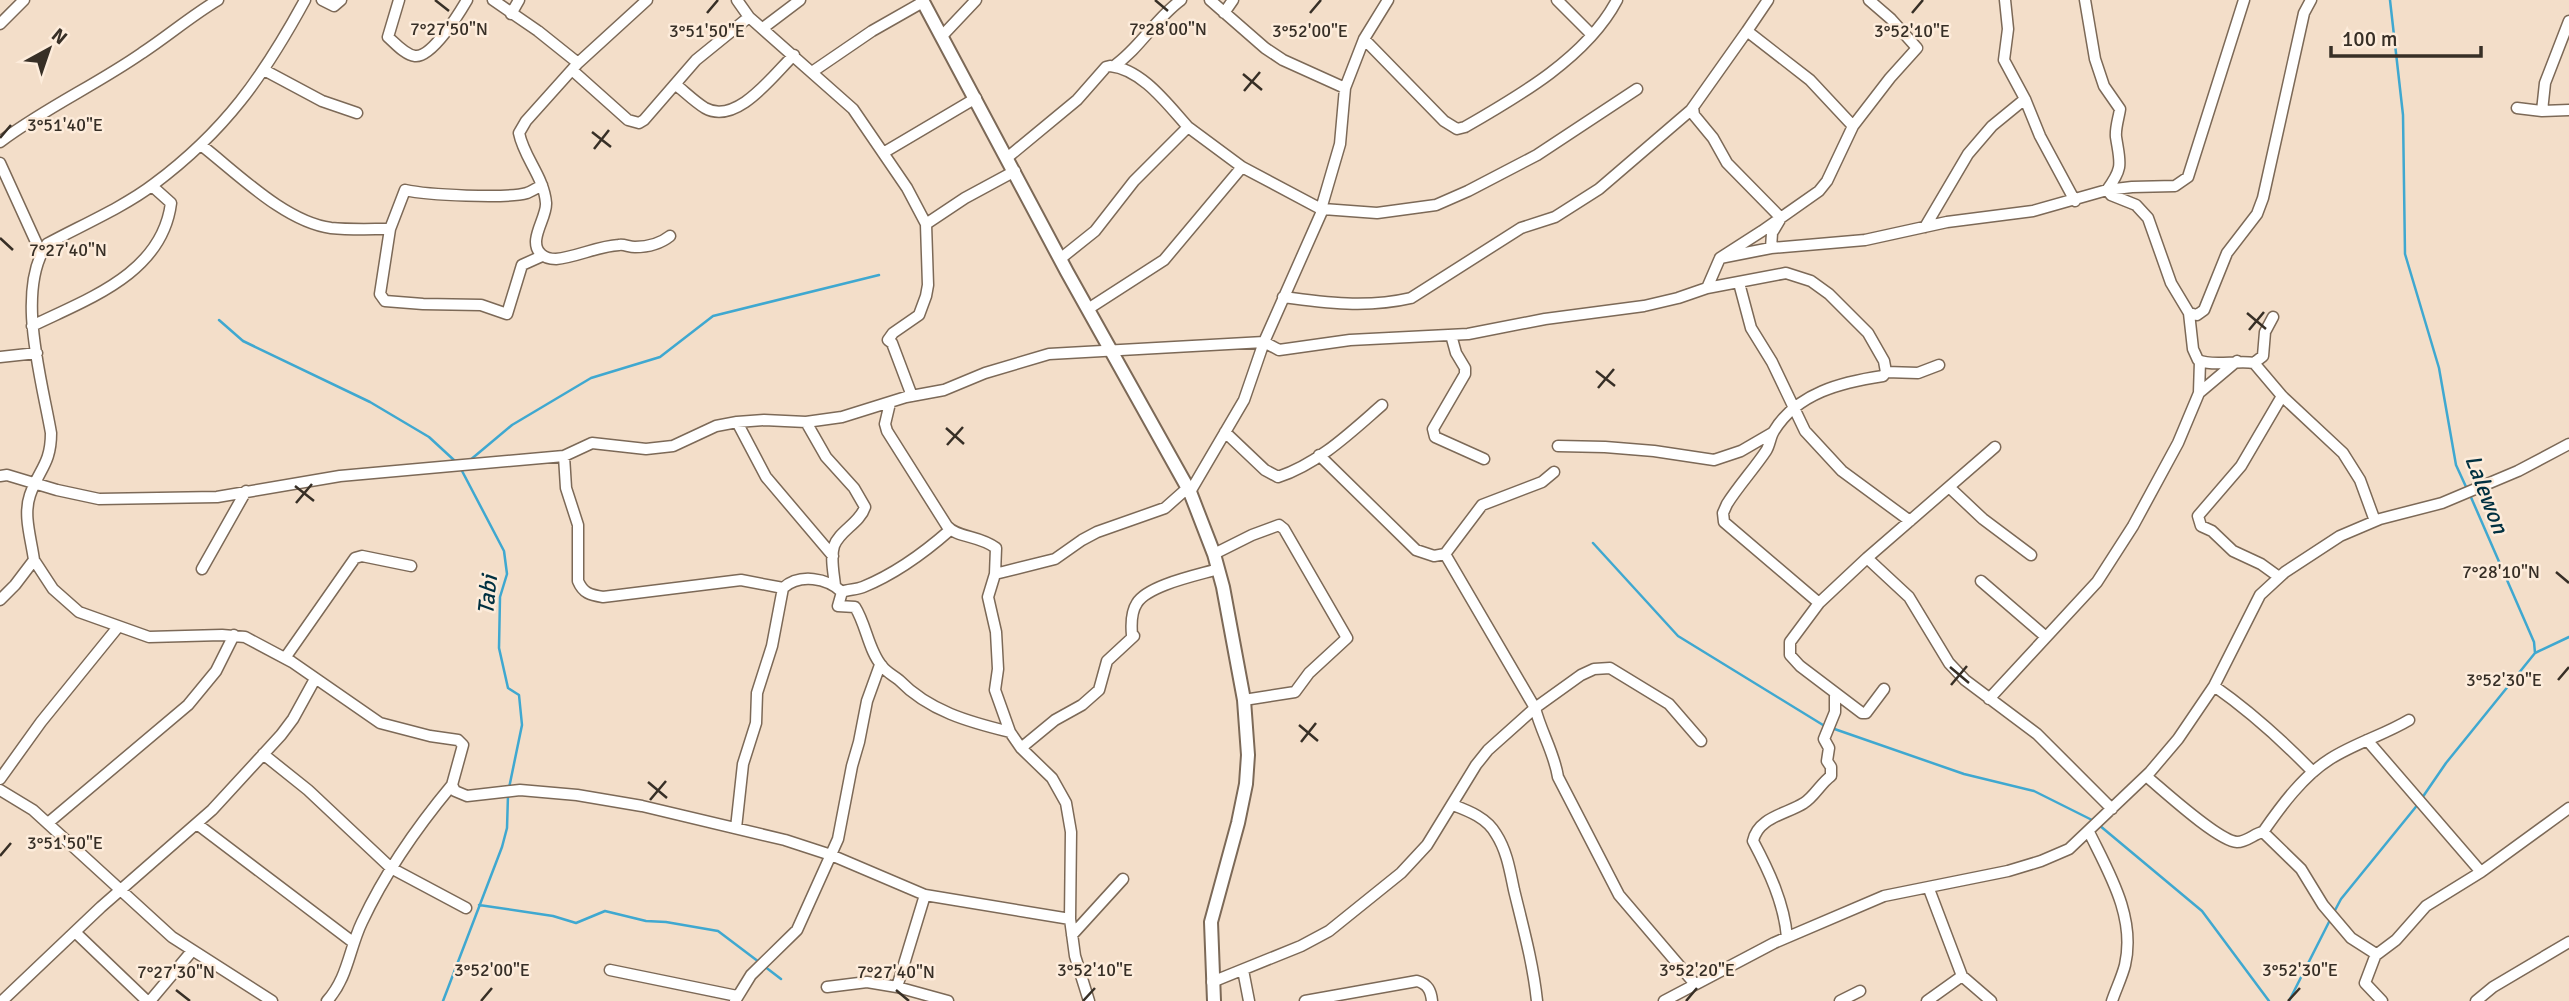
<svg xmlns="http://www.w3.org/2000/svg" width="2569" height="1001" viewBox="0 0 2569 1001" font-family="Signika,sans-serif">
<rect width="100%" height="100%" fill="#f3dec9"/>
<g fill="none" stroke-linecap="round" stroke-linejoin="round">
<path stroke="#3fa8d0" stroke-width="2.5" d="M2390,0L2403,115L2405,254L2439,368L2456,465L2467,489
M219,320L243,341L370,402L429,437L455,461
M469,461L512,425L591,378L660,357L713,316L879,275
M461,469L504,551L507,574L500,597L499,648L508,688L519,695L522,725L509,788
M2470,495L2534,642L2535,653
M1593,543L1678,636L1823,725L1964,774L2034,791L2094,821
M2422,798L2446,763L2535,653L2569,637
M2099,825L2202,911L2269,1001
M479,905L553,916L576,923L605,911L646,921L666,922L718,931L759,962
M2333,914L2341,899L2419,803
M764,966L781,979
M443,1001L502,847L507,828L508,795
M2289,1001L2330,920"/>
<g stroke="#7c6957" stroke-width="13">
<path id="minor" d="M322,0L334,6L341,0
M399,0L388,37C395,43 405,55 415,56C432,58 460,12 467,0
M493,0L538,31L578,63
M647,0L578,63L526,121L519,133C524,158 544,177 546,203C547,218 527,241 541,254C545,258 551,259 556,259C577,257 598,246 619,245C624,244 629,247 635,247C647,247 660,244 670,236
M737,0L749,17L853,109L907,188L926,224L928,285L926,296L919,315L893,333L888,340L892,343L912,396
M1210,0L1265,48L1283,60L1345,88
M1557,0L1592,35
M1768,0L1747,31L1810,80L1853,126
M2085,0L2095,59L2104,86L2120,109C2119,117 2115,128 2116,137C2120,163 2124,167 2107,190L2132,187L2175,186L2188,177L2244,0
M1224,13L1233,0
M511,14L519,0
M0,24L24,0
M763,28L800,0
M942,36L976,0
M1364,39L1444,121L1457,129L1465,127C1519,96 1587,57 1617,0
M1114,66C1140,48 1155,19 1181,0
M264,70L322,101L357,113
M572,70L628,120L639,123L644,120L696,60L749,17
M812,72L872,31L923,2
M675,84C685,92 695,102 705,108C737,126 774,74 794,55
M2025,99L2040,136L2075,201
M1693,107L1694,115L1713,138L1727,163L1781,218L1772,233L1771,248
M2517,108L2542,111L2569,110
M2542,111L2545,83L2569,21
M1188,127L1242,167L1321,209
M0,142C45,108 96,85 142,53C168,36 191,16 218,0
M201,145C237,173 285,222 331,228C350,230 371,229 390,229
M883,153L976,98
M1008,157L1077,100L1106,67L1110,66C1142,69 1168,105 1188,127L1134,181L1095,231L1060,259
M0,163L41,253
M1323,209L1377,213L1436,205L1468,191L1537,155L1637,89
M926,224L965,198L1015,171
M1925,227L1968,154L1992,126L2025,99L2004,60L2008,29L2005,0
M542,256L522,265L507,314L481,305L423,304L385,301L380,294L390,229L405,190C427,195 506,199 527,193C532,191 537,188 542,185
M1720,258L1771,248L1865,240L1947,222L2033,211L2107,190L2111,195L2136,205L2148,218L2171,283L2189,313L2193,349L2198,360C2211,367 2237,360 2254,363
M1739,283L1751,328L1772,362L1805,431L1842,471L1910,521
M1707,288L1720,258L1762,231L1819,191L1827,181L1853,126L1890,78L1917,48L1891,19L1869,0
M1283,297C1326,303 1368,308 1411,298L1521,228L1555,217L1599,189L1691,110L1747,31
M1088,309L1164,260L1242,167
M2189,313L2197,315L2204,310L2227,253L2257,214L2263,198L2304,13L2311,0
M2273,317L2265,332L2263,356L2254,363L2282,396L2343,453L2360,480L2375,521
M32,326C87,299 162,274 171,203L152,186
M1451,335L1456,353L1465,368V374L1433,429L1435,437L1484,459
M0,357L37,353
M2199,393L2237,361
M890,403L885,424L887,431L947,526C957,538 979,535 996,548L995,574L988,597L996,632L998,669L995,690L1010,732L1021,748L1052,778L1066,803L1071,832L1070,919
M737,422L766,477L833,556
M806,422L826,457L854,488L865,507C860,523 839,531 834,546C830,558 834,574 835,586
M1225,432L1265,470L1278,477C1318,464 1351,432 1382,405
M1558,446L1605,447L1654,451L1714,460L1741,451L1772,433
M564,456L566,488L578,525V581C583,593 590,595 603,597L741,580L783,588
M0,476L7,475L57,490L99,499L217,497L340,476L564,456L592,443L646,449L673,446L716,426L737,422L764,420L806,422L842,417L906,397L944,390L985,373L1049,354L1264,342L1279,350L1350,340L1468,334L1545,319L1644,306L1678,298L1707,288L1786,273L1811,281L1829,294L1868,333L1884,361L1886,372
M1949,487L1983,519L2031,555
M950,530C925,552 895,574 863,587C856,590 848,589 842,592L838,606L855,607C866,624 869,652 882,666C886,672 893,675 899,680C929,711 969,722 1010,732
M1214,554L1252,535L1279,525L1284,529L1347,638L1309,673L1295,692L1244,700
M1445,554L1482,505L1542,482L1554,472
M1867,558L1909,597L1949,663L1965,680L2037,734L2112,809
M34,560L53,589L79,612L149,637L222,635L245,637L292,662L380,723L430,736L458,740L463,745L452,785L455,791L467,796L520,790L577,795L642,806L785,840L831,855L925,895L1070,919L1075,956L1089,1001
M202,569L246,491
M995,574L1055,559L1082,540L1097,532L1165,508L1183,492H1190L1244,400L1264,342L1323,209H1321L1340,144L1345,88L1364,39L1388,0
M2279,577L2261,564L2233,551L2212,531L2201,526L2198,516L2241,466L2282,396
M1981,581L2046,637
M0,600L15,585L34,560C31,538 23,515 30,495C39,469 51,464 51,433C42,380 15,291 47,244C80,226 124,207 154,184C225,131 263,77 305,0
M1819,603L1724,522L1723,513L1727,504C1739,485 1754,469 1766,451C1770,445 1770,437 1774,431C1797,393 1842,382 1883,376L1886,372L1918,373L1939,365
M285,658L355,558L362,556L411,566
M2214,686C2251,712 2282,740 2313,772
M1884,689L1866,713H1862L1800,666L1790,655V642L1819,603L1867,558L1995,447
M1989,699L2097,582L2133,526L2178,443L2199,393L2200,361
M2367,740L2481,872L2426,906L2396,940L2376,955
M1021,748L1055,720L1082,705L1099,690L1107,661L1134,636L1132,635C1131,624 1131,612 1137,603C1148,585 1198,575 1218,569
M263,754L308,790L391,868L466,908
M2146,776C2163,790 2218,841 2237,842C2247,842 2255,833 2263,832L2301,869L2323,905L2351,938L2376,954L2365,983L2382,1001
M0,779L41,722L118,627
M0,790L33,810L172,937L272,1001
M1453,805C1469,811 1487,818 1496,834C1507,851 1510,871 1514,890C1523,927 1533,963 1537,1001
M48,823L188,705L216,671L234,635
M197,824L354,943
M736,828L743,764L756,723L757,693L772,646L783,588C800,573 827,578 842,592
M2089,832C2109,873 2136,917 2125,965C2122,977 2116,989 2112,1001
M2263,832C2281,806 2303,776 2330,759C2355,743 2384,735 2409,720
M2481,872L2569,808
M925,895L897,987L948,1001
M75,932L147,1001
M1072,935L1123,879
M1787,937C1784,903 1769,871 1753,841C1758,817 1787,814 1804,803C1814,797 1821,783 1831,776V767L1827,761L1829,748L1824,739L1835,712V694
M610,970L737,996
M1243,970L1249,1001
M1962,976L1991,1001
M1212,982L1301,946L1329,931L1401,873L1427,845L1476,765L1488,750L1535,708L1445,554L1434,556L1416,550L1319,455
M1695,984L1619,895L1558,777C1554,752 1541,732 1535,708L1581,675L1594,669L1610,668L1669,704L1701,741
M827,987L867,982L897,987
M2,1001L101,907L212,810L281,735L293,719L315,679
M150,1001L192,951
M327,1001C348,978 349,949 362,922C385,873 417,827 452,785
M735,1001L751,975L797,930L838,839L852,766L859,742L867,701L880,665
M1305,1001L1417,981C1428,984 1431,991 1432,1001
M1664,1001L1774,943L1884,896L2008,871L2041,861L2069,849L2150,772L2178,739L2214,686L2260,595L2285,572L2340,536L2380,519L2442,503L2518,471L2569,444
M1840,1001L1860,991
M1927,1001L1962,976L1929,889
M2476,1001L2493,987L2569,942"/>
</g>
<g stroke="#7c6957" stroke-width="16">
<path id="tertiary" d="M922,0L1067,272L1190,492L1214,554L1223,587L1244,700L1248,755L1246,784L1238,823L1211,922L1214,1001"/>
</g>
<use href="#minor" stroke="#fff" stroke-width="10"/>
<use href="#tertiary" stroke="#fff" stroke-width="12"/>
</g>
<path fill="none" stroke="#372f26" stroke-width="2.5" d="M435,0L449,11M1155,0L1168,11M707,13L718,0M1310,13L1321,0M1912,13L1923,0M1243,74L1262,90M1244,91L1260,72M592,132L611,147M0,138L11,125M594,149L609,130M0,238L13,250M2247,313L2266,329M2249,330L2264,312M1596,371L1615,386M1598,388L1614,369M946,428L964,444M947,445L963,427M295,486L314,501M296,503L312,484M2556,572L2569,583M1950,667L1969,683M2558,680L2569,667M1951,685L1967,666M1299,725L1318,741M1301,742L1316,723M648,782L667,798M650,800L666,781M0,856L11,843M176,990L190,1001M896,990L909,1001M481,1001L492,988M1083,1001L1095,988M1686,1001L1697,988M2288,1001L2300,988"/>
<g text-anchor="middle" stroke-width="5" stroke-linejoin="round" paint-order="stroke">
<g font-size="23" font-style="italic" fill="#003040" stroke="#fdecdb">
<text transform="translate(2487 494) rotate(69)" y="8">Lalewon</text>
<text transform="translate(487 595) rotate(-84)" y="8">Tabi</text>
</g>
</g>
<g font-size="18" text-anchor="middle" fill="#372f26" stroke="#fdecdb" stroke-width="5" stroke-linejoin="round" paint-order="stroke">
<text x="449" y="35">7°27'50"N</text>
<text x="1168" y="35">7°28'00"N</text>
<text x="707" y="37">3°51'50"E</text>
<text x="1310" y="37">3°52'00"E</text>
<text x="1912" y="37">3°52'10"E</text>
<text x="65" y="131">3°51'40"E</text>
<text x="68" y="256">7°27'40"N</text>
<text x="2501" y="578">7°28'10"N</text>
<text x="2504" y="686">3°52'30"E</text>
<text x="65" y="849">3°51'50"E</text>
<text x="492" y="976">3°52'00"E</text>
<text x="1095" y="976">3°52'10"E</text>
<text x="1697" y="976">3°52'20"E</text>
<text x="2300" y="976">3°52'30"E</text>
<text x="176" y="978">7°27'30"N</text>
<text x="896" y="978">7°27'40"N</text>
</g>
<g transform="translate(49 49) rotate(40)" stroke="#fdecdb" stroke-width="5" paint-order="stroke">
<path d="M0-5L12 26L0 18L-12 26Z" fill="#372f26"/>
<text y="-10" font-size="19" font-weight="bold" text-anchor="middle" fill="#372f26">N</text>
</g>
<path d="M2331 46v10h150v-10" fill="none" stroke="#372f26" stroke-width="3.5"/>
<text x="2342" y="46" font-size="21" fill="#372f26" stroke="#fdecdb" stroke-width="5" paint-order="stroke">100 m</text>
</svg>
